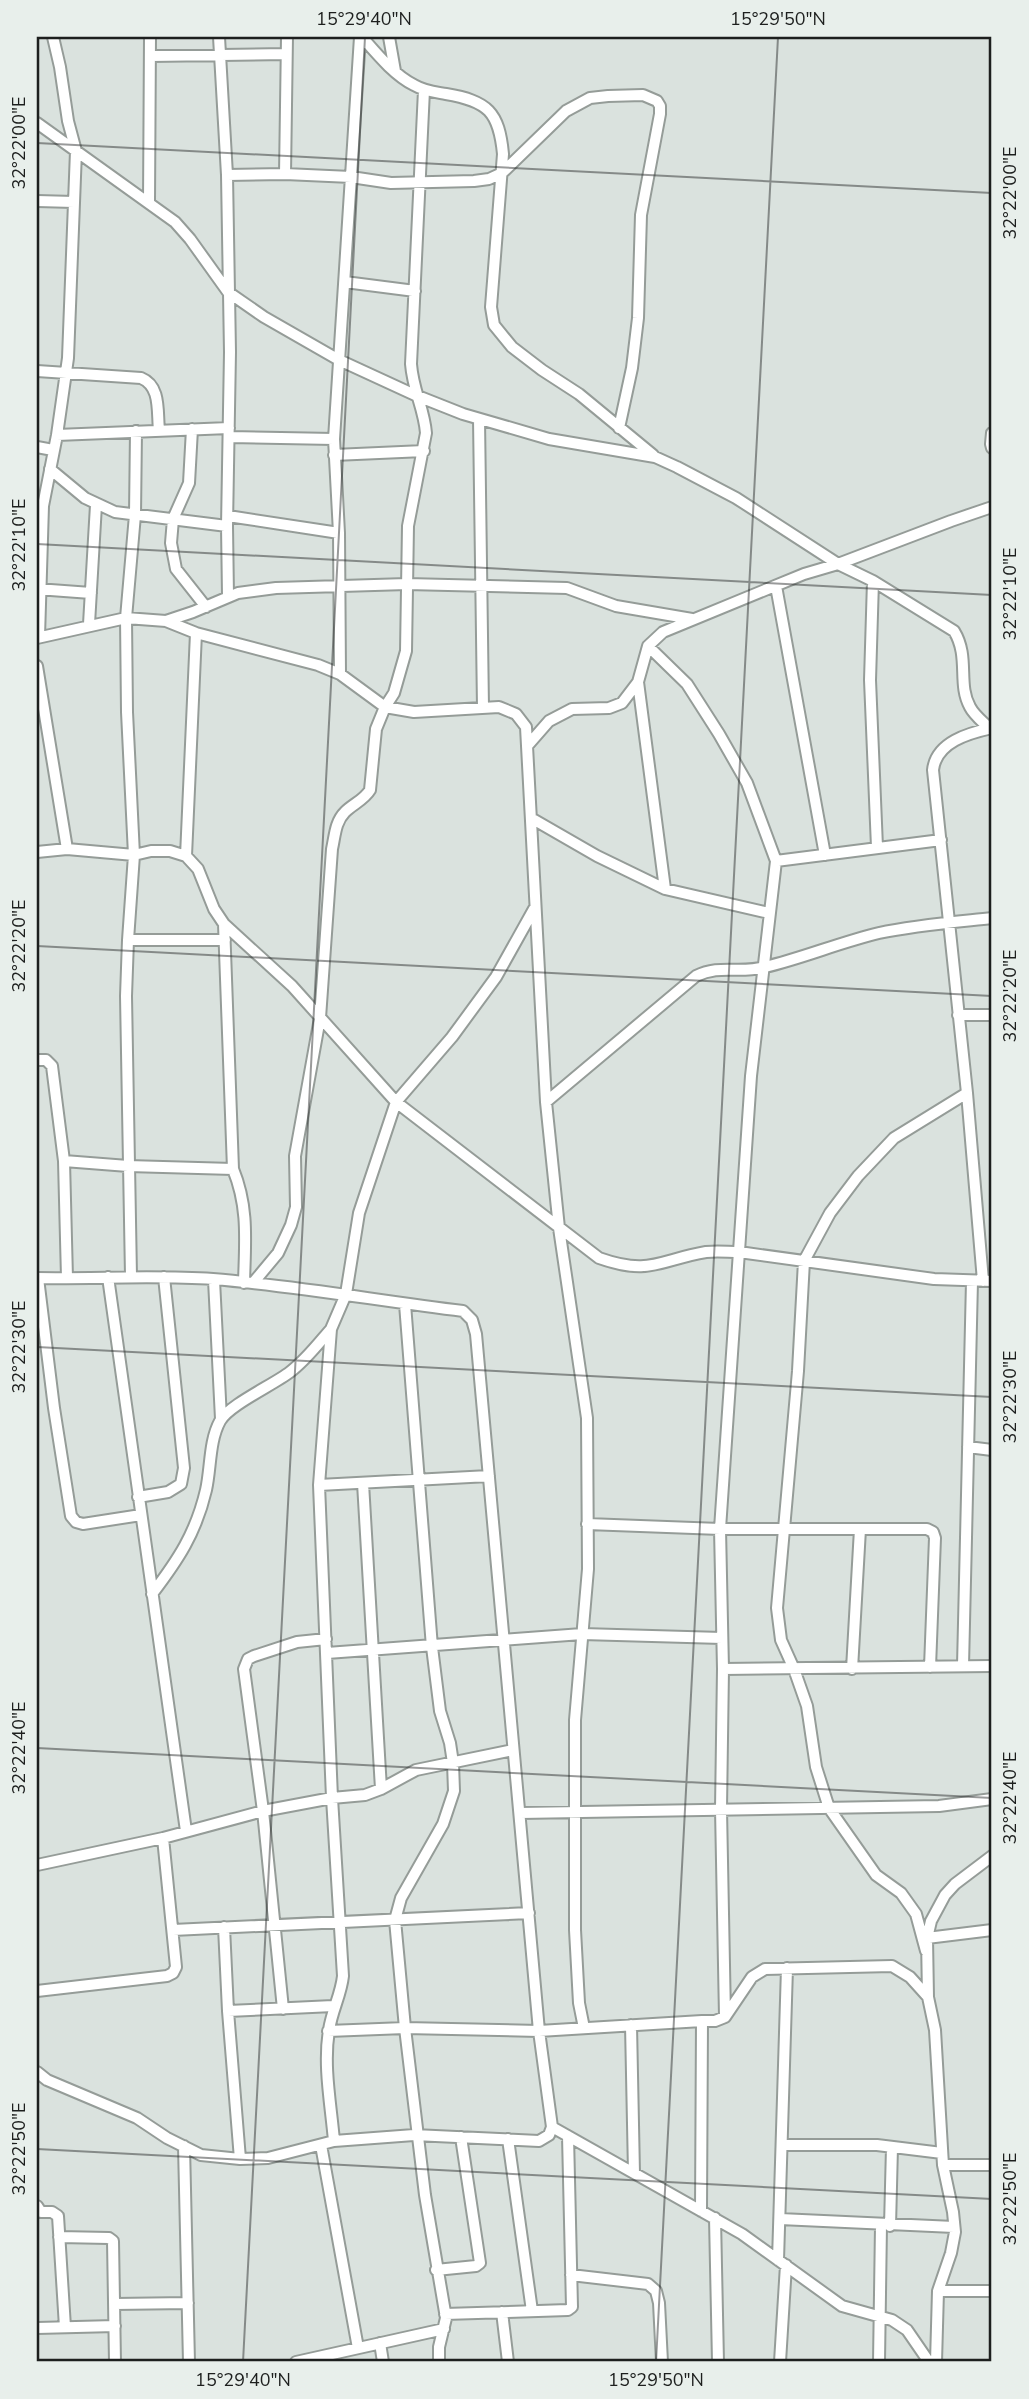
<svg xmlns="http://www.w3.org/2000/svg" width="1029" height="2399" viewBox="0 0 1029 2399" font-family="'Nunito Sans',sans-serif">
<rect width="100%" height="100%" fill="#dae2de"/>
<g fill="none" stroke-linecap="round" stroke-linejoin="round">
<g stroke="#959c98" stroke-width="14">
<path id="minor" d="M219,37L227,175L230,352L227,526L228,596
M362,37C377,54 394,75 414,85C424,91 435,92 446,94C488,101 499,112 503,154L491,307L494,325L512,347L542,370L579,394L653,455
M389,37L395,71
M151,56L286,54
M37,123L175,222L190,239L228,292L264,317L339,360L415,395L463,414L549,439L655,457L677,467L736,498L838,564L873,581L954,631C970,657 957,684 970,707C974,715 983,722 989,728
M285,174L287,37
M227,175L285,174L351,177L391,183L474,181L489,179L502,173L566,111L590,98L608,96L643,95L657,101L660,106V114L641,215L638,318L632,368L619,428
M37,201L74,202
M149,202L150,37
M345,282L415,291
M37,371L141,378C161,386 157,411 159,430
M479,419L483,708
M192,429L189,483L173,519L171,543L176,569L206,607
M992,433L991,444L992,448
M57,435L229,428
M229,437L334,439
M37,447L53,450
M334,455L424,451
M50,469L85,498L115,512L227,526
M228,516L339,533
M873,581L870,680L877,847
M776,586L825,855
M37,589L91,593
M166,621L193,612L238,593L276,588L407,584L567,588L616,606L692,619
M89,624L96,505
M39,637L43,506L57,435L68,358L76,151L68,121L60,67L53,37
M37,638L126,618L166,621L196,633L318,665L340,674L385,707L414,712L499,707L516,714L526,727L546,1102L559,1228L587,1418L588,1569L575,1720V1930L579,2003L584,2028
M648,646L687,684L719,734L747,783L776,861
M37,666L67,849
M340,674L339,533L334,439L360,37
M638,682L665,889
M528,745L549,721L572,709L609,708L622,703L638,682L648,646L663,632L804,574L838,564L951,521L992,507
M531,818L597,856L665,889L769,913
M37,852L67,849L134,855L151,851H170L186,856L198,869L214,909L224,924L292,986L396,1102L599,1258C650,1276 659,1260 706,1252C717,1251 728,1252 739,1252L934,1279L992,1281
M186,856L196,633
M224,924L233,1169C249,1208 245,1242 244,1283
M128,940H225
M958,1015H992
M37,1060H46L52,1066L64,1161L67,1278
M546,1102L696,976C720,964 739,974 765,967C803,958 841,942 879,933C916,925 955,922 992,918
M64,1161L128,1166L233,1169
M131,1276L126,996L128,940L134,855L127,712L126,618L135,515L136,431
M108,1277L186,1831
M37,1278C96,1279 154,1275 213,1279C297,1286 380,1301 463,1311L472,1320L476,1334L539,2031L552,2127L549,2135L539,2141L414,2135L334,2141L268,2158L240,2159L201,2155L167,2138L137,2118L47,2080L37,2072
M38,1278L54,1408L71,1516L76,1522L83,1524L141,1515
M214,1280L221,1419
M983,1281L967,1093L933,770C936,742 969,733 992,728
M253,1283L278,1253L291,1225L296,1207L295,1156L320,1018L332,849C335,836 335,822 345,812C353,804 364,800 370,790L376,729L385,707L394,693L406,651L408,526L426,433C424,408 413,391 411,364L424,90
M405,1304L432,1647L440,1711L450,1743L453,1763L454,1791L443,1824L401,1898L395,1920L405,2028L425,2195L446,2318L439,2347V2362
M968,1447L992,1450
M363,1483L381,1789
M319,1485L489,1476
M138,1497L168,1492L181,1484L184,1468L164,1277
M587,1524L720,1529H927L933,1532L935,1538L930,1667
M152,1594C178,1560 196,1533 206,1490C211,1468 209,1441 220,1421C229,1405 273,1385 290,1372C306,1360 318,1344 331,1329
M327,1653L582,1634L722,1638
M963,1666L972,1281
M723,1669L992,1666
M852,1669L860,1529
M520,1813L939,1806L992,1799
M37,1865L163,1838L263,1811L332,1798L365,1795L381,1789L416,1770L513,1750
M224,1927L228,2011L240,2159
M173,1930L529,1913
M927,1938L992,1930
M926,1951L916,1914L901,1893L876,1875L829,1808L816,1767L807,1706L794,1669L781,1640L777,1608L798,1371L804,1261L830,1213L858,1176L894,1138L967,1093
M37,1991L167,1976L173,1973L176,1967L163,1838
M283,2009L263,1811L244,1669L248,1659L254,1656L297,1642L326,1639
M228,2011L333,2006
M725,2017L721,1809L723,1669L720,1529L751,1076L776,861L941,840
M631,2025L634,2173
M328,2031L405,2028L539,2031L702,2021
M552,2127L742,2234L842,2306L892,2320L907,2330L929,2362
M508,2139L532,2311
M334,2141C331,2105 323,2066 329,2030C332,2010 341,1995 343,1976L332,1798L319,1485L331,1329L346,1294L359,1213L396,1102L452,1037L496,977L534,909
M321,2145L358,2348
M782,2145H877L942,2153
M184,2146L189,2362
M943,2165H992
M37,2206L41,2212H52L58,2216L65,2327
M701,2211L702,2021H715L725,2017L752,1977L765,1969L892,1966L910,1977L928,1997
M715,2218L718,2362
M780,2219L954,2227
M890,2226L892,2147
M59,2237L109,2238L113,2241L115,2362
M778,2260L787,1968
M436,2270L476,2266L480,2263L461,2137
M571,2275L648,2284L656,2291L659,2303L662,2362
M938,2291H992
M115,2304L188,2303
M502,2312L508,2362
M445,2314L568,2310L572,2307L568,2136
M37,2328L115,2326
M380,2343L383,2362
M296,2362L444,2329
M780,2362L786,2265
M879,2362L881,2225
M936,2362L938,2291L951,2253L955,2232L953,2212L943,2165L935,2030L928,1997L927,1938L931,1921L945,1895L955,1884L992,1856"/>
</g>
<use href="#minor" stroke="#fff" stroke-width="10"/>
</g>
<path fill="none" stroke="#1d1f1e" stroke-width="2" stroke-opacity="0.45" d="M37,143L992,193M37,544L992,595M37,946L992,996M37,1347L992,1397M37,1748L992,1798M37,2149L992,2199M243,2362L365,37M656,2362L778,37"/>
<rect width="1029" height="2399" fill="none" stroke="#e8efeb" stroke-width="77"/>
<rect x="38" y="38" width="952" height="2322" fill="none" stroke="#1d1f1e" stroke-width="2.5"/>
<g font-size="18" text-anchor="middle" fill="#1d1f1e">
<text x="364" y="25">15°29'40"N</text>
<text x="778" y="25">15°29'50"N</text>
<text transform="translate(19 143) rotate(-90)" y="6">32°22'00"E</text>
<text transform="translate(1010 193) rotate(-90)" y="6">32°22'00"E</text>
<text transform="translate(19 545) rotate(-90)" y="6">32°22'10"E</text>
<text transform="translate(1010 594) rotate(-90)" y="6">32°22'10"E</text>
<text transform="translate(19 946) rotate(-90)" y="6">32°22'20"E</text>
<text transform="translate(1010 996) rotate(-90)" y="6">32°22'20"E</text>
<text transform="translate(19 1347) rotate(-90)" y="6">32°22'30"E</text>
<text transform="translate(1010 1397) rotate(-90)" y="6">32°22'30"E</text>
<text transform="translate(19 1748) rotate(-90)" y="6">32°22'40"E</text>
<text transform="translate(1010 1798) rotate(-90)" y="6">32°22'40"E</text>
<text transform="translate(19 2149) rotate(-90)" y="6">32°22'50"E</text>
<text transform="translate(1010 2199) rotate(-90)" y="6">32°22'50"E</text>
<text x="243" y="2386">15°29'40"N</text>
<text x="656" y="2386">15°29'50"N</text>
</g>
</svg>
